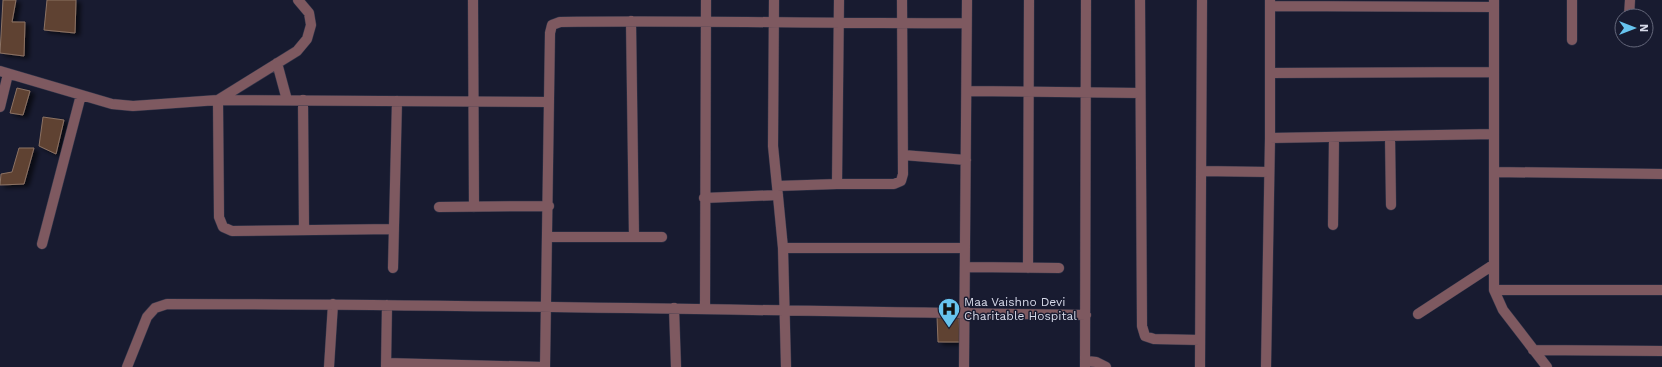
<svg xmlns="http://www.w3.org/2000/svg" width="1662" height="367" viewBox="0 0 1662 367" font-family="'Work Sans',sans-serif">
<defs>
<filter id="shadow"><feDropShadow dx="4.5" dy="2.5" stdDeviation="2" flood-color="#0009"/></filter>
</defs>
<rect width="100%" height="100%" fill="#181b30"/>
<path fill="#5f4232" stroke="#8c7263" filter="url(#shadow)" d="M3,0H16L12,22H25L24,56L0,53Z
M47,0H76L75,33L44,30Z
M17,88L30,91L23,115L10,113Z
M43,117L64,120L56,154L39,146Z
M19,148H34L24,184L0,185L1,174L12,172Z
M937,316H959L960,342H938Z"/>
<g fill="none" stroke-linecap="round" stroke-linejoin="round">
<g stroke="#33364a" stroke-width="11">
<path id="minor" d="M298,0L309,13L311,25L307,39L297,51L218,100L219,217L223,227L232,231L394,229
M473,0L474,207
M774,0L773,146L777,186
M1140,0L1142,326L1145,336L1154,339L1200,340
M1270,0V138L1494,134
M1494,0V290L1503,310L1547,367
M1270,6L1494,7
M1629,16L1630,0
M631,21L634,237
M1572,40V0
M277,63L287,100
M0,71L112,104L133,106L218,100L549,102
M1270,73L1494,72
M967,91L1140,93
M303,100L304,229
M0,107L8,74
M1390,136L1391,205
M903,155L966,160
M1201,171L1269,172
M1494,172L1662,174
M837,184H894L901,181L903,174L902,0
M704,198L778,195
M439,207L549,206
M1333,225L1334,137
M548,237H662
M42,244L81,95
M783,248H965
M966,267L1059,268
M393,268L397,101
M1028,268L1029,0
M1494,290H1662
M674,308L676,367
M705,308L706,0
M1418,314L1493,265
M1533,350L1662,351
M1086,361L1096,362L1106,367
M386,363L544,367
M127,367L147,317L155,308L167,304C473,304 779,311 1086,315
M329,367L333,304
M386,367L387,305
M545,367L550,33L552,25L560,22C695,20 831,24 966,23
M786,367L783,248L777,186L837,184L839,0
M964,367L967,0
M1085,367L1086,0
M1200,367L1202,0
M1266,367L1270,138"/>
</g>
<use href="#minor" stroke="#7e5960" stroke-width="10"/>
</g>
<defs>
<g id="hospital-pin" transform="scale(1.15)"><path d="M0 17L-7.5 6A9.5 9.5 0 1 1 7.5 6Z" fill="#67c4ef" stroke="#181b30"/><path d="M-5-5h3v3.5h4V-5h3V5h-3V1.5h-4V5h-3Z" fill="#111"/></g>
</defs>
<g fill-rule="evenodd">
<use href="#hospital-pin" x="949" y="309"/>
</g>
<g text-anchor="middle" stroke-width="3" stroke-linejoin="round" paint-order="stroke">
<g font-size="12" fill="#d6d9e8" stroke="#181b30" text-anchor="start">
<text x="964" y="306">Maa Vaishno Devi<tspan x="964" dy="14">Charitable Hospital</tspan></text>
</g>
</g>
<g transform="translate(1634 28) rotate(90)"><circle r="19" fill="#181b30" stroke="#64677a"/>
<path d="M0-3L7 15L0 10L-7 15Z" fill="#67c4ef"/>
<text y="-6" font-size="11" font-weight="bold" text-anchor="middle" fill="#d6d9e8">N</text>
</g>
</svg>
